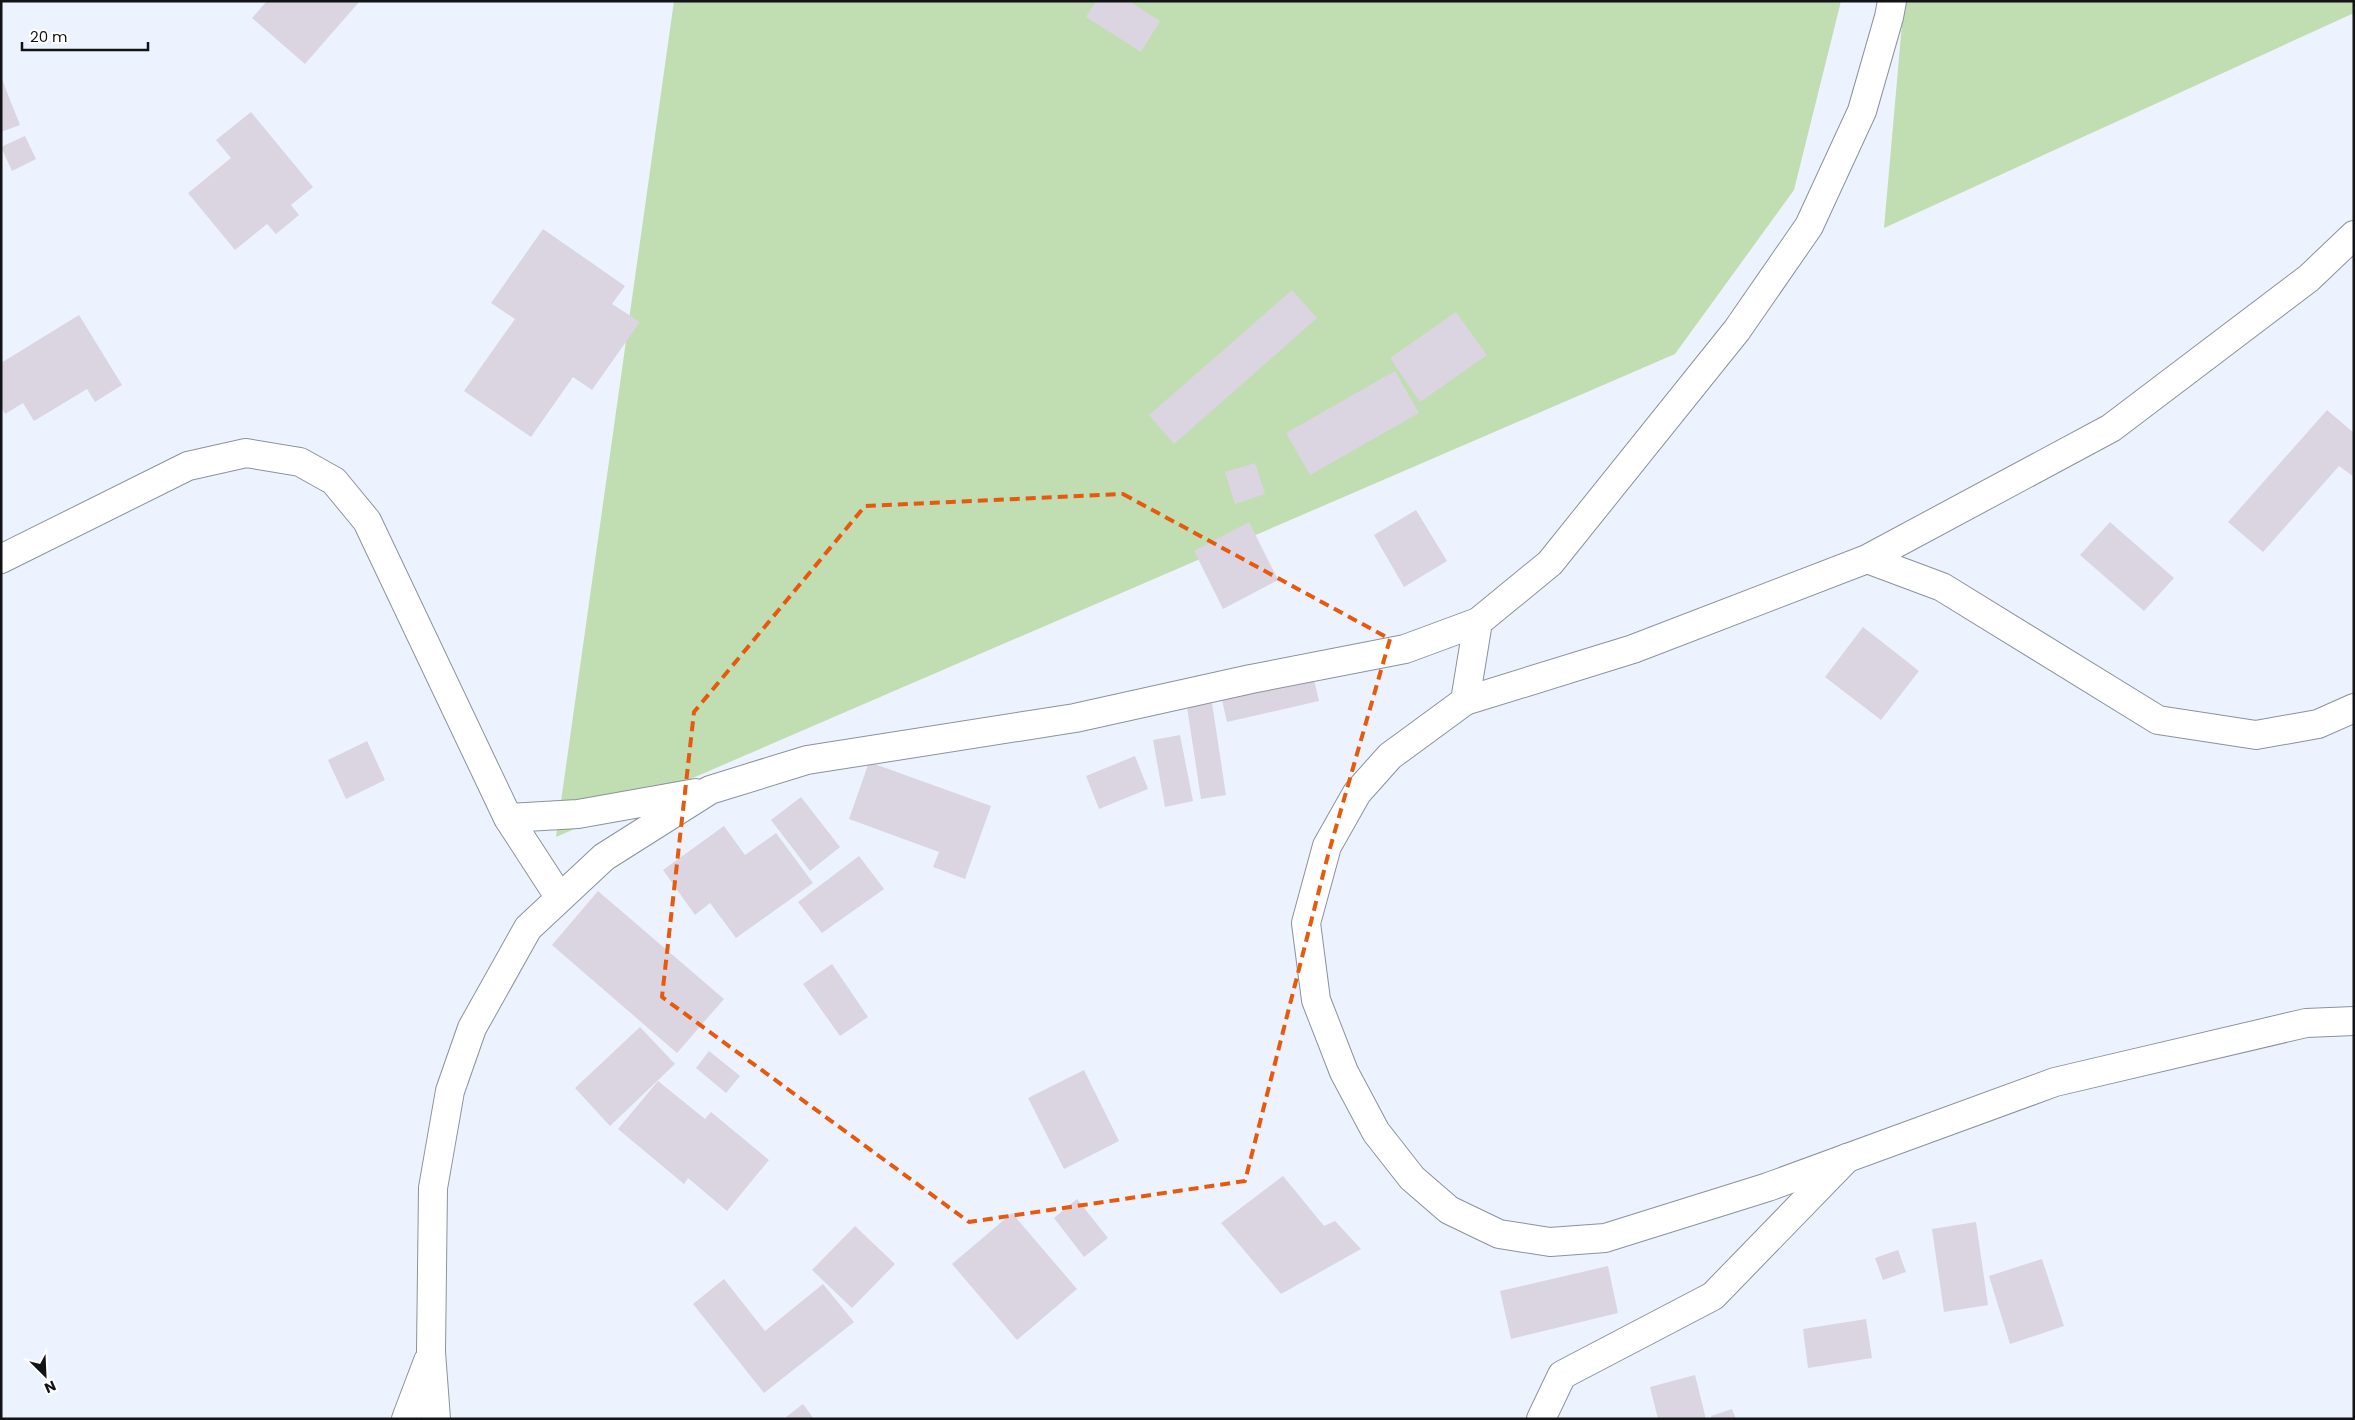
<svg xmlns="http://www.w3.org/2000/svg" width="2355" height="1420" viewBox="0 0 2355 1420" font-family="Poppins,sans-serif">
<rect width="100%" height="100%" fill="#ecf3fe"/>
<path fill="#c1ddb2" d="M674,1H1841L1794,190L1675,354L556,837Z
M1904,1H2354V13L1884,228Z"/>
<path fill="#dad5e1" d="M267,1H358L359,2L305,64L252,18Z
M1096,1H1129L1160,21L1141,52L1086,17Z
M1,77L20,125L1,132Z
M251,112L313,187L291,205L299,215L276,234L267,224L235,250L188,193L231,158L216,140Z
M25,136L36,159L12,171L1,147Z
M543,229L625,286L612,304L640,322L592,390L573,377L531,437L464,391L515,319L491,303Z
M1292,290L1317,318L1174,444L1149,415Z
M1456,312L1487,355L1420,402L1390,358Z
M79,315L122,385L95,402L87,389L34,421L23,403L5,414L1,407V363Z
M1395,371L1419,413L1310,475L1286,433Z
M2327,410L2354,433V477L2339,466L2263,552L2228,522Z
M1255,463L1265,494L1235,504L1225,472Z
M1416,510L1447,561L1404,587L1374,535Z
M1249,522L1278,580L1223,609L1194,551Z
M2110,522L2174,578L2144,611L2080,555Z
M1863,627L1919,671L1881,720L1825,677Z
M1313,675L1319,701L1227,722L1221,696Z
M1212,703L1226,795L1201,799L1187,707Z
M1180,735L1193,801L1165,807L1153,740Z
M367,741L385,780L346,799L328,760Z
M1135,756L1148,789L1099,809L1086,776Z
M869,762L991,806L965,879L933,867L939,852L849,819Z
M801,797L840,847L810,871L771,820Z
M724,826L745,855L776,833L813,883L736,938L710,903L695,915L663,870Z
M859,856L884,889L822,933L798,902Z
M598,891L724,999L677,1053L552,945Z
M832,964L868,1017L840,1036L803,984Z
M640,1027L675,1064L610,1126L575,1088Z
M709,1051L740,1076L726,1093L696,1068Z
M1084,1070L1119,1141L1064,1169L1028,1098Z
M658,1081L705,1119L711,1112L769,1160L727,1211L688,1178L684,1184L618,1129Z
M1283,1176L1324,1226L1335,1221L1361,1249L1281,1294L1221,1223Z
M1077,1199L1108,1238L1084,1257L1054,1218Z
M1012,1213L1077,1289L1017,1340L952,1264Z
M1976,1222L1988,1305L1944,1312L1932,1229Z
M855,1226L895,1264L852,1308L812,1270Z
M1898,1250L1906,1272L1883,1280L1875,1258Z
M2042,1259L2064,1326L2010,1344L1989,1276Z
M1608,1266L1618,1313L1511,1339L1500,1291Z
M724,1279L765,1331L823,1284L854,1322L764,1393L693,1304Z
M1866,1319L1872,1358L1808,1368L1803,1329Z
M1695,1375L1706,1419H1658L1650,1387Z
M803,1404L814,1419H787L786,1417Z
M1732,1409L1736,1419H1712L1711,1416Z"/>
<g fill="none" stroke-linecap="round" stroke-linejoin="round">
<g stroke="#8c929c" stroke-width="30">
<path id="street" d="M1,559L188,466L246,453L300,462L334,481L367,521L508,818L560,898
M1867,559L1942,587L2158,720L2256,735L2318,724L2354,708
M1465,701L1633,649L1867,559L2111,428L2309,278L2354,235
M508,818L578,814L696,793
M406,1419L428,1361
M436,1419L431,1352L433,1188L450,1091L472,1028L528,928L604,857L710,790L807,760L1075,718L1251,679L1405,649L1478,622
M1541,1419L1562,1375L1713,1296L1847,1158"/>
</g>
<g stroke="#8c929c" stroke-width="30">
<path id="secondary" d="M1892,1L1889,17L1862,111L1809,226L1737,330L1550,563L1478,622L1465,701L1390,756L1357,793L1327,846L1306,923L1316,1000L1344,1072L1376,1132L1412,1178L1449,1210L1499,1234L1550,1242L1605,1238L1768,1187L2055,1082L2306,1023L2354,1021"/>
</g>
<use href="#street" stroke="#fff" stroke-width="28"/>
<use href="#secondary" stroke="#fff" stroke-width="28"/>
</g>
<path fill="none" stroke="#e8590c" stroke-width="4" stroke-dasharray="10 6" stroke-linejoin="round" d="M1123,494L1390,639L1328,855L1245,1181L969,1222L662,997L694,712L865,506Z"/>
<rect width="2355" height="1420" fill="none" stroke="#111317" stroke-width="5"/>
<g transform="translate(45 1375) rotate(156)" stroke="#ffffff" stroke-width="4" paint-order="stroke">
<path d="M0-4L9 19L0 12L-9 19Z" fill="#111317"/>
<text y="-8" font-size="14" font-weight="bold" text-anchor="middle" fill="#111317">N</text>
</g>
<path d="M22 42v8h126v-8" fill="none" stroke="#111317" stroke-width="2.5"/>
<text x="30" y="42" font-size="15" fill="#111317" stroke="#ffffff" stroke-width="4" paint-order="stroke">20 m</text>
</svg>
